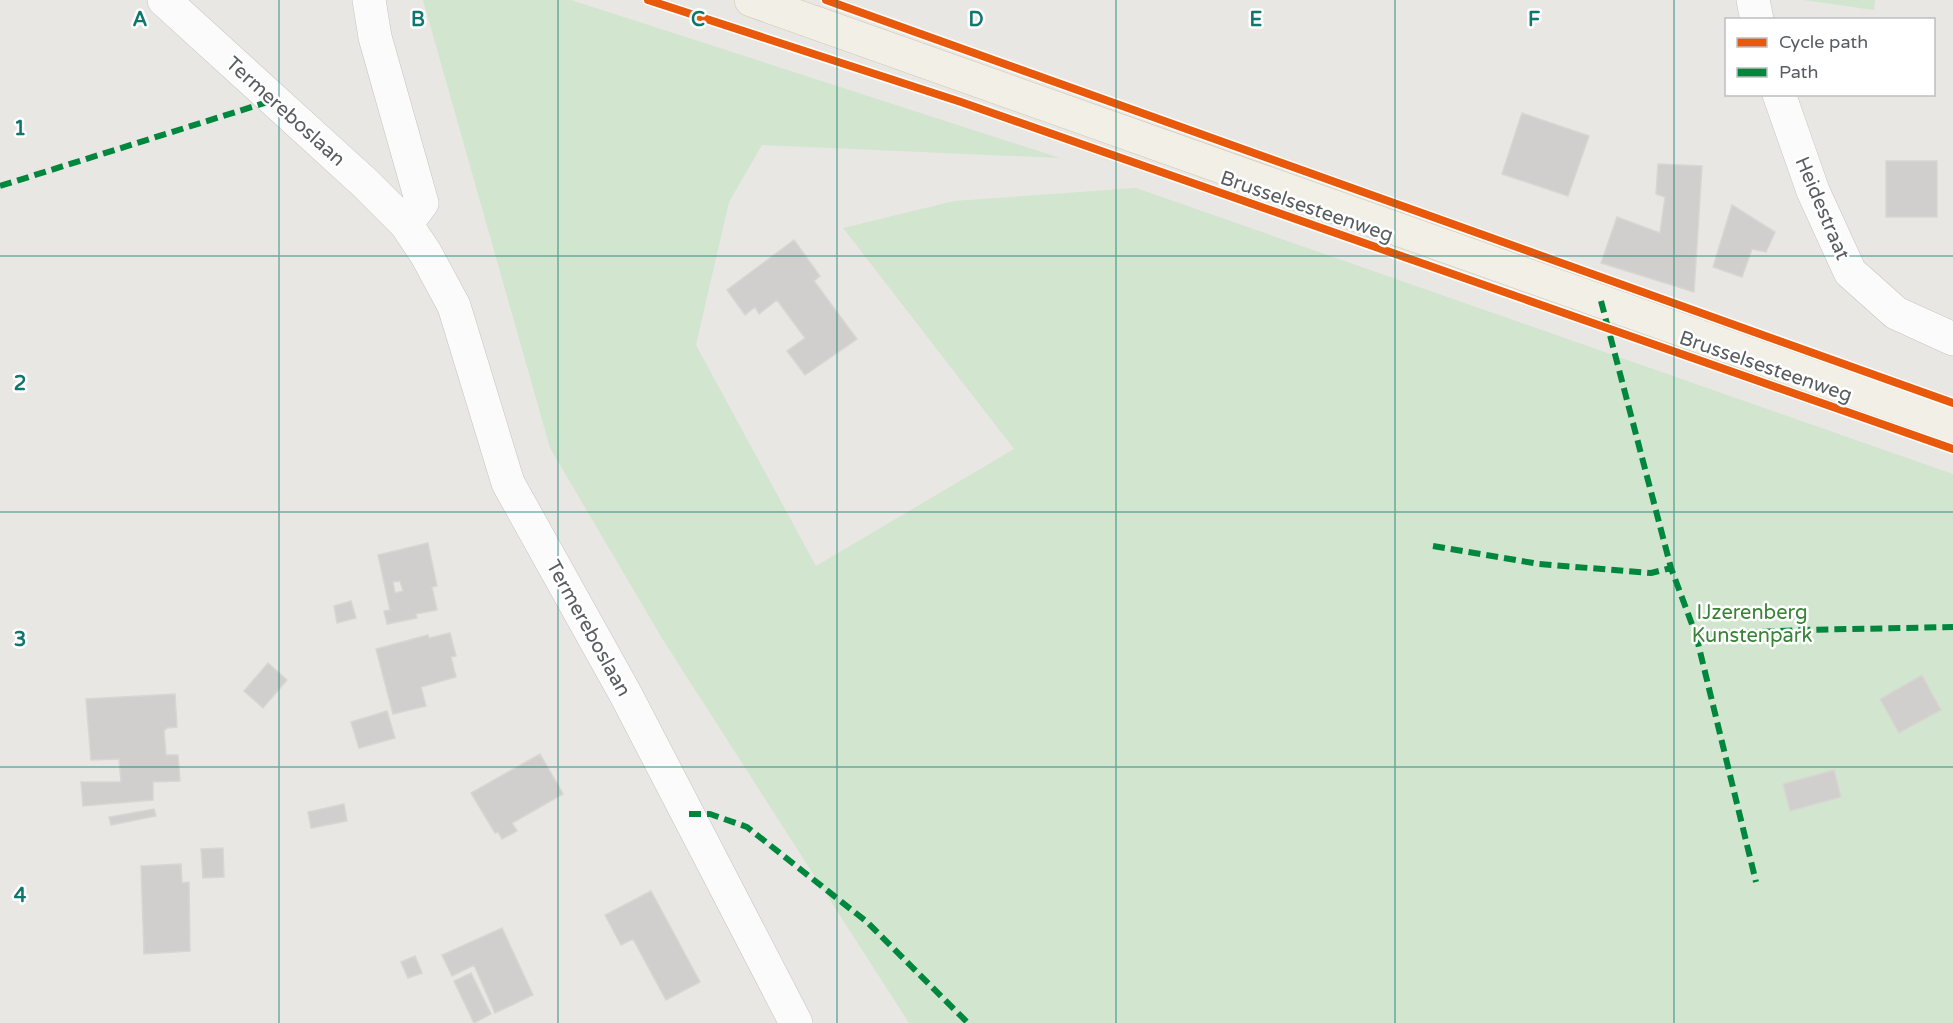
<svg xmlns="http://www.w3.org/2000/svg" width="1953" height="1023" viewBox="0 0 1953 1023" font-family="'Varela Round',sans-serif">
<rect width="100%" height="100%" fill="#e9e7e3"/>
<path fill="#d2e5ce" d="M423,0H571L1060,158L762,145L729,202L696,345L816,566L1014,449L843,228L954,201L1136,188L1953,474V1023H909L663,640L550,448Z
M1803,0H1875L1874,10Z"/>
<path fill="#d0cfcd" stroke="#d8d6d2" stroke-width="1.5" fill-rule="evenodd" d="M1522,113L1589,136L1568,196L1502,174Z
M1886,161H1937V217H1886Z
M1658,164L1702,166L1694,292L1601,263L1617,217L1660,233L1665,197L1656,194Z
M1732,205L1775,232L1766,252L1752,249L1742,277L1713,267Z
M794,240L820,276L814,281L857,339L805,375L787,351L805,338L777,300L759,314L755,307L745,315L727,290Z
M428,543L437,586L432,587L437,610L416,614L417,618L387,624L384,611L390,610L378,555ZM400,581L403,591L395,593L393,582Z
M351,601L356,618L337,623L334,606Z
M450,633L456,656L451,657L456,677L421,687L426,706L393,714L376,649L428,635L429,638Z
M268,663L287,680L263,708L244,691Z
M1922,675L1941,710L1899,733L1880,699Z
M175,694L177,727L167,728L164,731L166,755H178L180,781L153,782V800L83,806L81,782H121L119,759L91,760L86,699Z
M387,711L395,738L359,748L351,722Z
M540,754L563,794L512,823L517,831L502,839L498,832L495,833L471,793Z
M1834,770L1841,797L1790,811L1783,784Z
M344,804L347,821L311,828L308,812Z
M154,809L156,816L111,825L109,817Z
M223,848L224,877L203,878L201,849Z
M181,864L182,883L189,882L190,951L144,954L141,866Z
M651,891L700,982L666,1000L633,939L621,945L605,915Z
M502,928L533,995L495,1013L474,965L452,976L442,955Z
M415,956L422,973L408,978L401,962Z
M471,973L491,1014L474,1023L454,981Z"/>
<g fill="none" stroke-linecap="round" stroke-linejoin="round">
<g stroke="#c4c4c3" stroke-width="34">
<path id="minor" d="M164,0L366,184L406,224L426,254L454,306L508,483L626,695L796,1023
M369,0L375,37L422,203L406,224
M1753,0L1757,20
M1779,94L1813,191L1850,272L1896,313L1953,339"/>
</g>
<g stroke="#d1c5b1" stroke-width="34">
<path id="major" d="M751,0L1953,426"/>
</g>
<use href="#minor" stroke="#fcfbfb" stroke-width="33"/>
<use href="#major" stroke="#f2efe6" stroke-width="33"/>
<path stroke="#00873e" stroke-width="6" stroke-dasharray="12 6" stroke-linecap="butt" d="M0,186L274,100
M1601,301L1671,568L1696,635L1801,630L1953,627
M1433,546L1539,564L1651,573L1671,568
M1696,635L1756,882
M689,814H710L747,827L867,922L968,1023"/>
<g stroke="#fff" stroke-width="11">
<path id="cycleway" d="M648,0L961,102L1953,449
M826,0L1953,403"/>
</g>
<use href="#cycleway" stroke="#e8590c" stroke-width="8"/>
</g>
<path fill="none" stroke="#0f766e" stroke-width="1.5" stroke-opacity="0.55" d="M279,0V1023M558,0V1023M837,0V1023M1116,0V1023M1395,0V1023M1674,0V1023M0,256H1953M0,512H1953M0,767H1953"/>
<g text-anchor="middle" stroke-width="5" stroke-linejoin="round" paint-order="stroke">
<g font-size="20" fill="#595d61" stroke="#fff">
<text transform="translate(286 111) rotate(42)" y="7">Termereboslaan</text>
<text transform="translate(1307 206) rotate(19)" y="7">Brusselsesteenweg</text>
<text transform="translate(1823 208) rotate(67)" y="7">Heidestraat</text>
<text transform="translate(1766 366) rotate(19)" y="7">Brusselsesteenweg</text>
<text transform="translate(589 628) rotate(61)" y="7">Termereboslaan</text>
</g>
<g font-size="20" fill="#388336" stroke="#fff">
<text x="1752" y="619">IJzerenberg<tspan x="1752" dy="23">Kunstenpark</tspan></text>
</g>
</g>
<g font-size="20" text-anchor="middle" font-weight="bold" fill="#0f766e" stroke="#fff" stroke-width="5" stroke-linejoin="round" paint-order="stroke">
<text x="140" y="26">A</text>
<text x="418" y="26">B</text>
<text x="698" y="26">C</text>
<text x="976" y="26">D</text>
<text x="1256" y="26">E</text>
<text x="1534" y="26">F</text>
<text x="20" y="135">1</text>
<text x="20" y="390">2</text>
<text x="20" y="646">3</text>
<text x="20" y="902">4</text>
</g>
<rect x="1725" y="18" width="210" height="78" fill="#ffffff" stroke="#bdbec0" stroke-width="1.5"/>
<rect x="1737" y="38" width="30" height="9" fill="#e8590c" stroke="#bdbec0" stroke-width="1.5"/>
<text x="1779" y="48" font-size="18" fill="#595d61">Cycle path</text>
<rect x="1737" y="68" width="30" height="9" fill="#00873e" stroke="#bdbec0" stroke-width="1.5"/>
<text x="1779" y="78" font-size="18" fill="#595d61">Path</text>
</svg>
